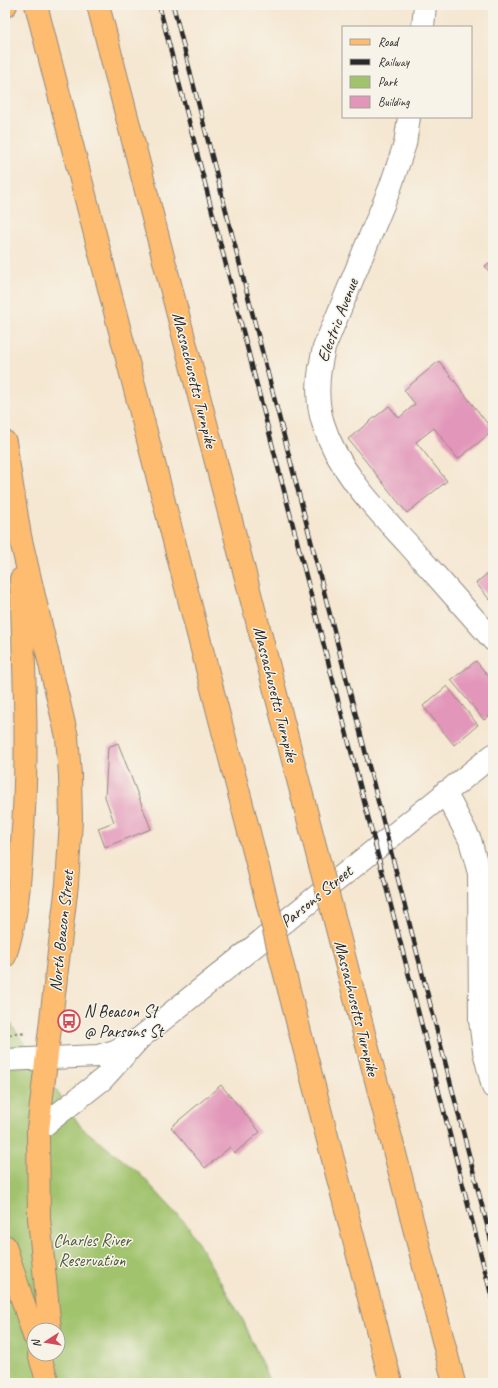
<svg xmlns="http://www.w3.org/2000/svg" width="498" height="1388" viewBox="0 0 498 1388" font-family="Caveat,sans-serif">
<rect width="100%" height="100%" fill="#f7f3e8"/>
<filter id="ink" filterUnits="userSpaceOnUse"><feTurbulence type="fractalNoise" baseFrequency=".025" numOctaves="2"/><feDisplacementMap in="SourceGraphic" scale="8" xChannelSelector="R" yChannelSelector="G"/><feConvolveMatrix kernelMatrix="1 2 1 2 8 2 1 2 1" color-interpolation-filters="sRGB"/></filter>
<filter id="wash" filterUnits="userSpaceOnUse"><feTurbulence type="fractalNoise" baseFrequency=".012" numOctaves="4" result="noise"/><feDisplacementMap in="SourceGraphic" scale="16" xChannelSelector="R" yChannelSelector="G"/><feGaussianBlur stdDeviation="0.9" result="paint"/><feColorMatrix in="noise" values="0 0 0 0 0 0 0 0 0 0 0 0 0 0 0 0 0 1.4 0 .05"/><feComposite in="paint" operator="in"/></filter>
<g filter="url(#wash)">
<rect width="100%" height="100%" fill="#f5e7d1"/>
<path fill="#a1c36d" stroke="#66774c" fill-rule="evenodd" d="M5,1015L81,1127L139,1173L188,1226L244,1322L270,1383H5ZM34,1330H58V1354H34Z"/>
<g id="blocks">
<path fill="#e297ba" d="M493,260V276L485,266Z
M439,361L493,431L458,459L434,428L416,442L447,481L407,513L348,439L389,406L399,418L415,404L404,390Z
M493,569V597L490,600L476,583Z
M476,661L493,682V713L484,720L451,680Z
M447,686L478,725L454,745L423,706Z
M118,743L151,829L105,847L98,828L114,822L105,797L108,747Z
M221,1085L260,1132L235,1153L230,1147L205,1168L171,1127Z"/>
</g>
</g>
<g filter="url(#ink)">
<use href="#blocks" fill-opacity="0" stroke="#90897e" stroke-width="1"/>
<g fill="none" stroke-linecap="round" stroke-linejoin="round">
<g stroke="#90897e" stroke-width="24">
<path id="minor" d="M423,27L425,5
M409,117L405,144L390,188L324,348C318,373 315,398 323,423C338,471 375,508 408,544C436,576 465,608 493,640
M445,792L470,840L479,873L480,1020L484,1051L493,1087
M5,1060L98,1056L115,1051L134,1041
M38,1130L103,1079L140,1038L493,755"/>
</g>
<g stroke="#90897e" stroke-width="24">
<path id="major" d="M5,6L6,5
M5,442L20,536L67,737L70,775L71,820L67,884L38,1130L39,1218L50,1330
M5,956C17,920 20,880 22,842C29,755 24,667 21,579
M5,1246L34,1336
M39,1354L48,1383"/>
</g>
<g stroke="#90897e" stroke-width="24">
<path id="highway" d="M36,5L267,902
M98,5L319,861
M334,917L454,1383
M281,959L391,1383"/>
</g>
<path stroke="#90897e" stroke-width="2.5" stroke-dasharray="3 3" stroke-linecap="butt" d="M9,1035L17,1033L27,1034"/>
<use href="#minor" stroke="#fff" stroke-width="22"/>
<use href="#major" stroke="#fdbc70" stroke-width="22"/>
<use href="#highway" stroke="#fdbc70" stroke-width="22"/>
<g stroke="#2b2b2b" stroke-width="4.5">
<path id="rail" d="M159,5L493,1302
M173,5L493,1248"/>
</g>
<use href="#rail" stroke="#f7f3e8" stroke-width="3" stroke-dasharray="9" stroke-linecap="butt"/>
<g stroke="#90897e" stroke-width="24" stroke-linecap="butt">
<path id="highway-bridge" d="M319,861L334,917
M267,902L281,959"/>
</g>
<use href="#highway-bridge" stroke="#fdbc70" stroke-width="22"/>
</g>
</g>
<defs>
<g id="bus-ring" transform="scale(1.15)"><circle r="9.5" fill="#f7f3e8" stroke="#d1495b" stroke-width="1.5"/><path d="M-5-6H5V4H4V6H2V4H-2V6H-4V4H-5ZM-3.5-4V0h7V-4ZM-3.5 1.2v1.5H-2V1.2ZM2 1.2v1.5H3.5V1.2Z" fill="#d1495b"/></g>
</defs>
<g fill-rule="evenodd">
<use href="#bus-ring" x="69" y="1021"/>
</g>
<g text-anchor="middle" stroke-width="3" stroke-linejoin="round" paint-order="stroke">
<g font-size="17" fill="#2b2b2b" stroke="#f7f3e8">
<text transform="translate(337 320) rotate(-69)" y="6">Electric Avenue</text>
<text transform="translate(195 380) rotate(76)" y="6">Massachusetts Turnpike</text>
<text transform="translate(276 694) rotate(76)" y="6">Massachusetts Turnpike</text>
<text transform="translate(316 896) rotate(-39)" y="6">Parsons Street</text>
<text transform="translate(61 931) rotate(-84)" y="6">North Beacon Street</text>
<text transform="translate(357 1008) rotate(76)" y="6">Massachusetts Turnpike</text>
</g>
<g font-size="17" fill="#2b2b2b" stroke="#f7f3e8" text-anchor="start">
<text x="84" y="1017">N Beacon St<tspan x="84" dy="20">@ Parsons St</tspan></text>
</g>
<g font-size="17" fill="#4e593f" stroke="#f7f3e8">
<text x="92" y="1246">Charles River<tspan x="92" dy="20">Reservation</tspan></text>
</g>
</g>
<rect width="498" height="1388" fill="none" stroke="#f7f3e8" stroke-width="20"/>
<rect x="342" y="26" width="130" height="92" fill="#f7f3e8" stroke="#a5a39c"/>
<rect x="350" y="39" width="20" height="6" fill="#fdbc70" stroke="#a5a39c"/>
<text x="378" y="46" font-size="12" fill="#2b2b2b">Road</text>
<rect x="350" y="59" width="20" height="6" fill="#2b2b2b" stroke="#a5a39c"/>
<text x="378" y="66" font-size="12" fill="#2b2b2b">Railway</text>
<rect x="350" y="76" width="20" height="12" fill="#a1c36d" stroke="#a5a39c"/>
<text x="378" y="86" font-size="12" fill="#2b2b2b">Park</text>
<rect x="350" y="96" width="20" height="12" fill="#e297ba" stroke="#a5a39c"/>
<text x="378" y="106" font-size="12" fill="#2b2b2b">Building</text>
<g transform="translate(46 1342) rotate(258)"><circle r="19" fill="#f7f3e8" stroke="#a5a39c"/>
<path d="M0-3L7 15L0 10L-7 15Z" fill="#d1495b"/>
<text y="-6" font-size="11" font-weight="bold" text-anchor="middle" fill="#2b2b2b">N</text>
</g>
</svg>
